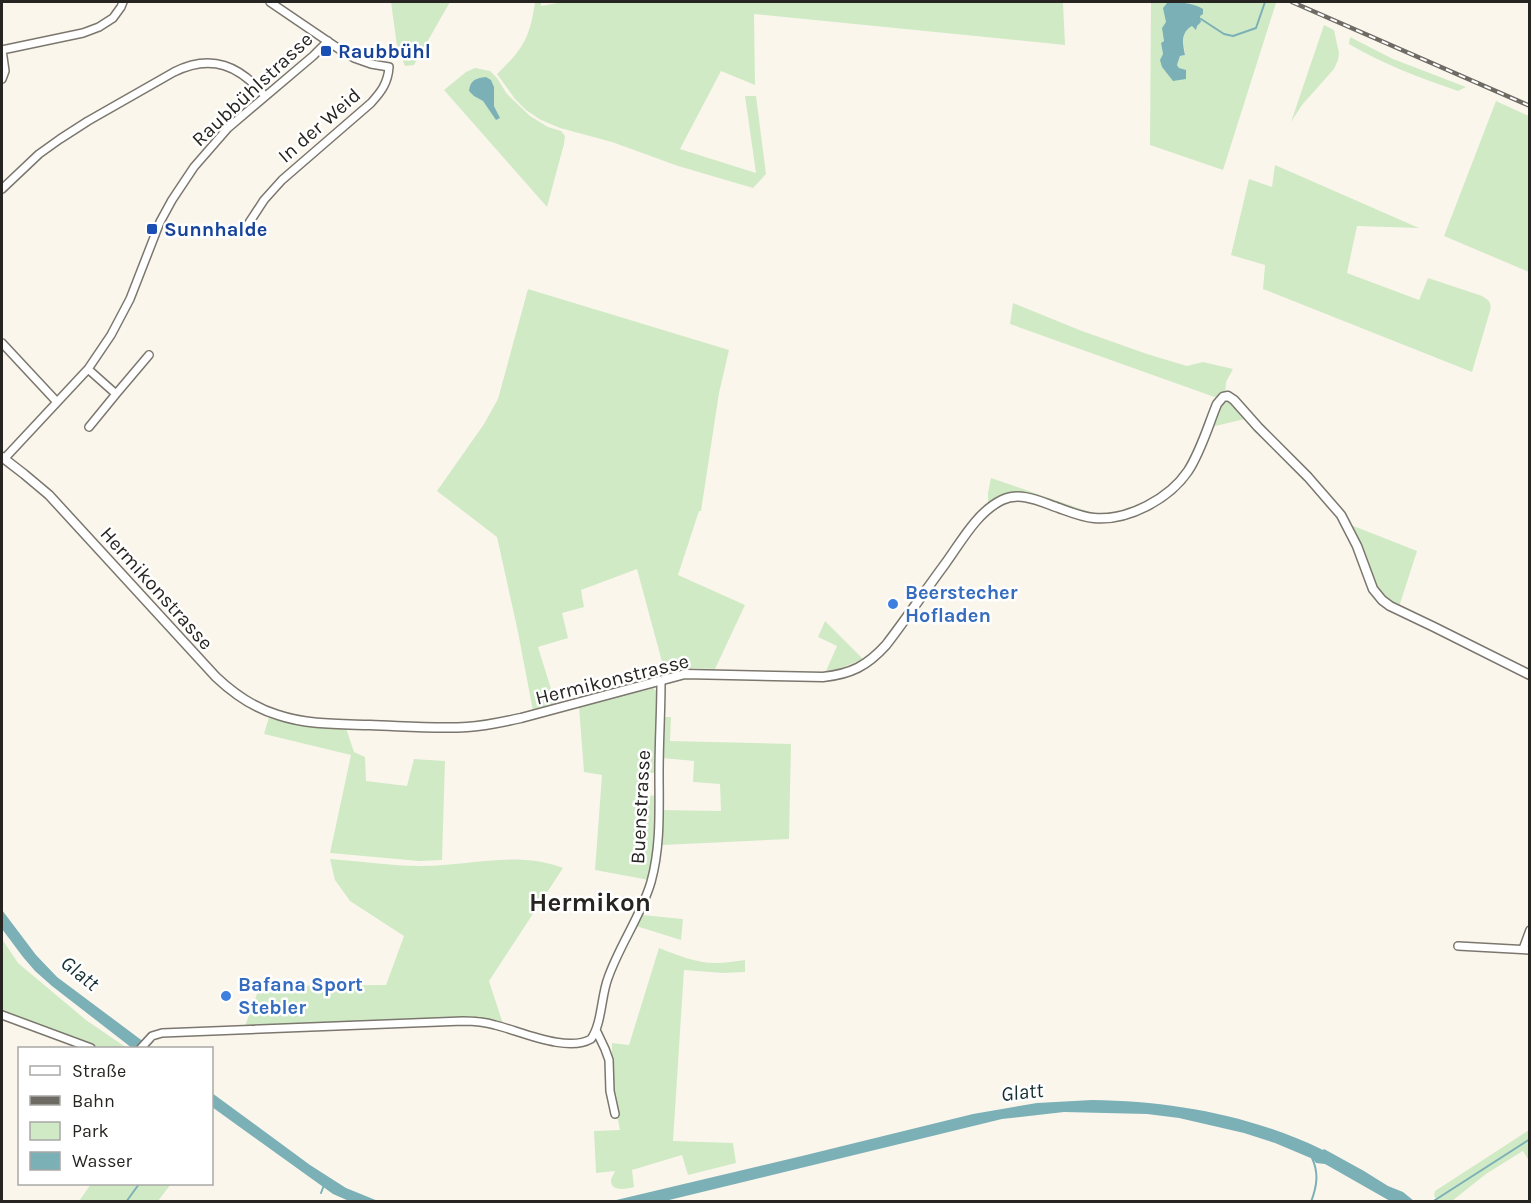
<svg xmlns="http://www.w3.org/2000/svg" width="1531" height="1203" viewBox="0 0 1531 1203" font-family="Karla,sans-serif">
<rect width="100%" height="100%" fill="#fbf6ec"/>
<path fill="#d1eac6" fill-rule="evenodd" d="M391,2H450L414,65L405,66L397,46Z
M535,2H541V6L563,2H1063L1065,45L754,14L755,85L721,71L680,149L756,173L745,96H756L766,174L753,188L678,166L612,142L560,128L541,120L526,110L515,99L497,74C523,49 530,38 535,2Z
M1151,2H1169H1168L1164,41L1161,43L1163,54L1162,67L1167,71L1179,68L1177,65L1180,56L1185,55C1184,45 1180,31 1192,26C1195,25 1198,25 1201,22C1199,8 1188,4 1176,2H1272L1276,3L1223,170L1150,145Z
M1324,25L1334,30L1339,53L1338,60L1334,69L1302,105L1291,122Z
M1350,37L1393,59L1466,87L1458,91C1420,78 1383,64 1349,44Z
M475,68L490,71L497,78L507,94L530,116L548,127L561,131L565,136L564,144L547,207L444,90L466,72ZM479,78L494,87V106L499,118L496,119L483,101L469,91C470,83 472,81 479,78Z
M1496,101L1529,116V272L1444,236Z
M1275,165L1419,228L1357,226L1347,273L1419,300L1428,278L1482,296C1489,300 1492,303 1490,311L1472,372L1263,289L1265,265L1231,255L1249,179L1272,187Z
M528,289L729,350L719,393L701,511H699L678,575L745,605L715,669L693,668L665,673L637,569L581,590L584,607L562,613L568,638L538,647L556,705L533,711L518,632L497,537L437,491L484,424L498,399Z
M1013,303L1082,331L1147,354L1187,366L1203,362L1233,369L1226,382L1225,395L1249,418L1207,428L1220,399L1010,324Z
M991,478L1107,518L1019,496L988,510V493Z
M1346,523L1417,551L1398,610L1382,600Z
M825,621L863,659L839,669L826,671L837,646L818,637Z
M652,687L658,693L656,773H639L638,794L656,796L655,855L649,880L595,870L602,775L584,772L579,707Z
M269,717L300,724L346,728L354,752L365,757L366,781L407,786L414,759L445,761L442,860L419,861L330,853L351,755L264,734Z
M664,717H671L670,741L791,744L789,839L662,845V810L721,811L720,784L693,782L694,761L662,758Z
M330,859C360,861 391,866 422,866C468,866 517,850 563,868L489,981L503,1024L474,1018L245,1026L260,986L386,985L404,936L350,901L335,880Z
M642,915L683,919L681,940L636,926Z
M2,939L18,963L86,1020L127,1048H101L2,1013Z
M659,948C677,955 696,963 716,963C725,963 735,961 745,960V972L723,973L684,970L673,1141L733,1143L736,1163L688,1175L682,1155L632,1170L634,1187C627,1189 611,1192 611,1181C611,1178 614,1174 615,1171L596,1173L594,1131L620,1130L612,1090V1043L629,1045Z
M1529,1130V1161L1523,1151L1486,1174L1452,1201H1438L1434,1196L1435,1191Z
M91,1184H171L158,1201H79Z"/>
<path fill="#7cb0b7" d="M1168,2C1177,1 1196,4 1203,9V14L1200,16L1201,22L1197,26L1196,30L1192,26C1180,33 1183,44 1185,55L1180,56L1177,65L1179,68L1186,70V79L1173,81L1162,67L1160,60L1163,54L1161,43L1164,41L1162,28L1166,22L1163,8Z
M486,77L491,80L494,87V106L500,118L496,120L483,101L474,96L469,91C470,80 476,78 486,77Z
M2,910L36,955L57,977L152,1048H132L52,986L35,971L23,957L2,929Z
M212,1093L310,1165L346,1188L378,1201H349L333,1194L212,1107Z
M1092,1100C1171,1101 1251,1115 1323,1150L1324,1149L1364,1171L1388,1186L1403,1192L1414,1201H1390L1325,1164L1316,1163L1313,1159L1275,1143L1244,1133L1179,1118L1147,1114L1064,1112L1002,1119L665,1201H612L806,1155L973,1114L1037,1103Z"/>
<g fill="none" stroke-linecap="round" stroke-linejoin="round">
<path stroke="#7cb0b7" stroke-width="2" d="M1201,19L1224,34L1233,36L1256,28L1265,2
M321,1193L324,1185
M126,1202L139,1184
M1311,1202C1317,1186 1319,1173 1312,1158
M1432,1202L1530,1139"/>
<g stroke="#7b776e" stroke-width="10">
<path id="minor" d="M2,50L83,33L99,27L113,18L121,7L123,2
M2,50L5,71L2,79
M2,189L39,154L60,139L88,121L174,72C212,53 240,66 265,96
M245,229L264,200L282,180L371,103C381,92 388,83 389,67L371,64L354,58L342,51L270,2
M2,343L57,402
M88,369L116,394L89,427
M116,394L149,355
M4,459L88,369L111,335L130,299L160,222L172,200L194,167L228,128L313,56L328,41
M1458,946L1530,950
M1523,949L1530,930
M2,1015L91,1048
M596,1030L605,1049L609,1060L610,1091L615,1114
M141,1048L152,1036L162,1033L463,1021C474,1021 485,1022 495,1025C520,1031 567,1053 591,1039C602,1024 601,996 608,978C620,944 641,916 651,882C661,846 659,809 659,772C659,742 661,711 661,681"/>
</g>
<g stroke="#7b776e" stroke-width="11">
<path id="tertiary" d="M2,457L24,474L49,495L216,677C234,694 254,708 278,715C308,725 339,724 370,725C402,726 435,729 467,727C485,726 503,722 521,718L685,674L823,677C851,674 867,666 886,645C906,619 925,591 945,564C961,542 977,512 1002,500C1021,491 1041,502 1059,508C1070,512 1082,517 1094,518C1128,521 1169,499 1188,471C1201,451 1208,426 1217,404L1223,397L1228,396L1234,400L1258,427L1308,477L1341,515L1357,546L1373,589L1382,600L1390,606L1434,627L1530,675"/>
</g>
<use href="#minor" stroke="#fff" stroke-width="7"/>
<use href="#tertiary" stroke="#fff" stroke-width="8"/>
<g stroke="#6e6b65" stroke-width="4.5">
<path id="rail" d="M1292,2L1530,106"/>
</g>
<use href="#rail" stroke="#fff" stroke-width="2" stroke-dasharray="7" stroke-linecap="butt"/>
</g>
<g fill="#1a4fb4" stroke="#fff" stroke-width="2">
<rect x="320" y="45" width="12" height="12" rx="3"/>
<rect x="146" y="223" width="12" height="12" rx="3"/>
</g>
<g fill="#3f7fe0" stroke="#fff" stroke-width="2">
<circle cx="893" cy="604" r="6"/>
<circle cx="226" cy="996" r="6"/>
</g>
<g text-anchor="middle" stroke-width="5" stroke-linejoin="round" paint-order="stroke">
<g font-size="20" font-weight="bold" fill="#164399" stroke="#fff" text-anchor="start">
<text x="338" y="58">Raubbühl</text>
<text x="164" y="236">Sunnhalde</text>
</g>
<g font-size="20" fill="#272521" stroke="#fff">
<text transform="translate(252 89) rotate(-43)" y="7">Raubbühlstrasse</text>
<text transform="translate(319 125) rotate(-41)" y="7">In der Weid</text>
<text transform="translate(157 588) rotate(48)" y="7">Hermikonstrasse</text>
<text transform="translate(612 679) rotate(-14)" y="7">Hermikonstrasse</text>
<text transform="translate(640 807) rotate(-87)" y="7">Buenstrasse</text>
</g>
<g font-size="20" font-weight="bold" fill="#366cbe" stroke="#fff" text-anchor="start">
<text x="905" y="599">Beerstecher<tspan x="905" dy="23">Hofladen</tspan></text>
<text x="238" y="991">Bafana Sport<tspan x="238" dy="23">Stebler</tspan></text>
</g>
<g font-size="21" font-style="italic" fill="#132f33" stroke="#fff">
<text transform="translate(80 973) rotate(39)" y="7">Glatt</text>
<text transform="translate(1022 1092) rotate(-6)" y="7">Glatt</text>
</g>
<g font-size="26" font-weight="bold" fill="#272521" stroke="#fff">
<text x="590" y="911">Hermikon</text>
</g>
</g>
<rect width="1531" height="1203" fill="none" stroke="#272521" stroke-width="6"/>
<rect x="18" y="1047" width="195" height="138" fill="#ffffff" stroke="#a9a8a6" stroke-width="1.5"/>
<rect x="30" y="1066" width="30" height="9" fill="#ffffff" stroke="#a9a8a6" stroke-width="1.5"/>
<text x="72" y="1077" font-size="18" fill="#272521">Straße</text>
<rect x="30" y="1096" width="30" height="9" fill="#6e6b65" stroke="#a9a8a6" stroke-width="1.5"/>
<text x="72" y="1107" font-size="18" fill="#272521">Bahn</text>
<rect x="30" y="1122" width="30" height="18" fill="#d1eac6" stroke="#a9a8a6" stroke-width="1.5"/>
<text x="72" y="1137" font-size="18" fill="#272521">Park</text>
<rect x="30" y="1152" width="30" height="18" fill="#7cb0b7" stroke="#a9a8a6" stroke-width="1.5"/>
<text x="72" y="1167" font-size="18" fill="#272521">Wasser</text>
</svg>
